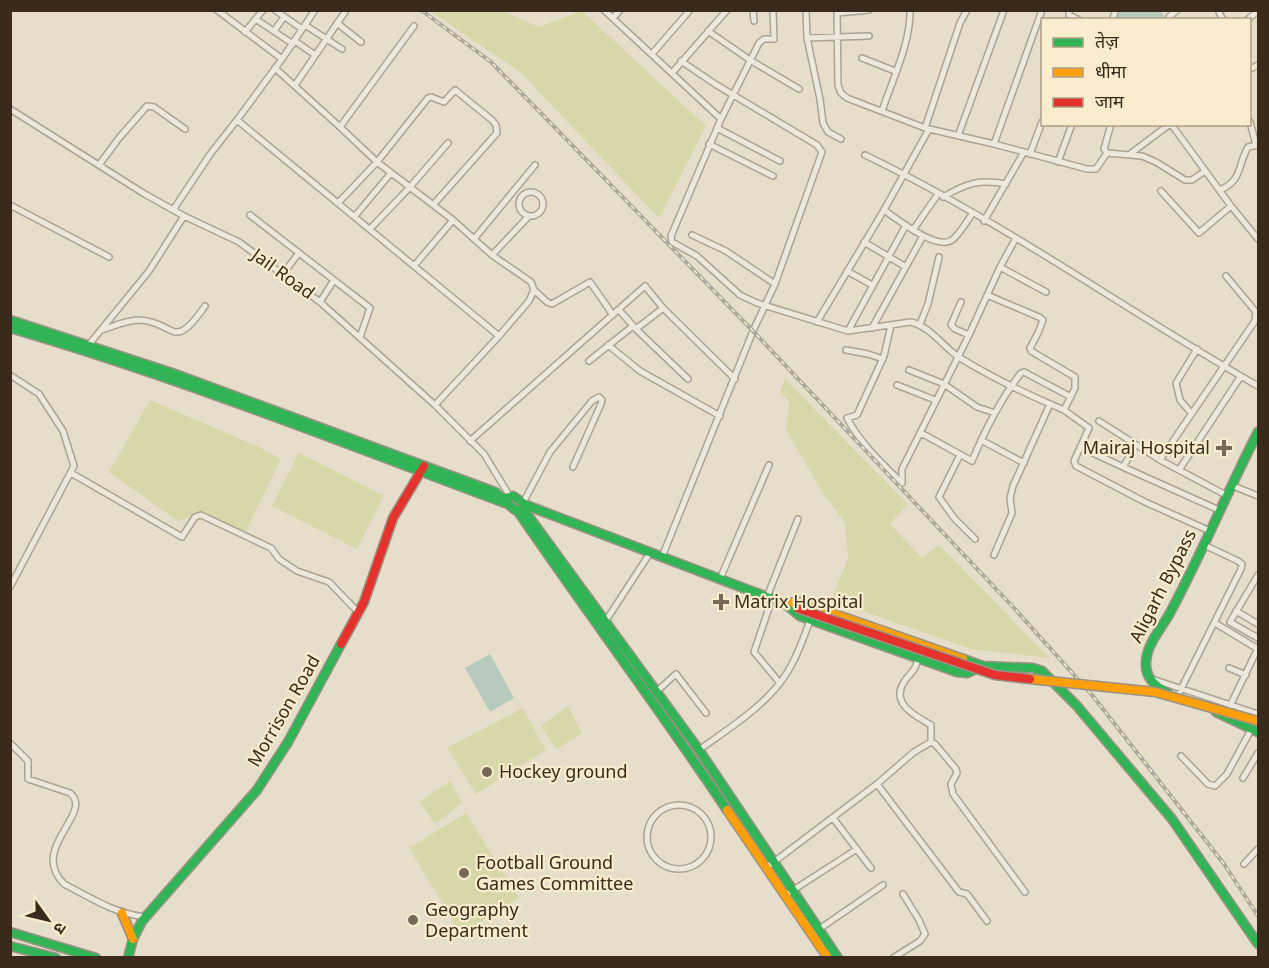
<svg xmlns="http://www.w3.org/2000/svg" width="1269" height="968" viewBox="0 0 1269 968" font-family="Georgia,'Noto Sans Devanagari',serif">
<rect width="100%" height="100%" fill="#e6deca"/>
<path fill="#d7d7aa" d="M430,11H502L539,27L582,11L706,126L659,218L520,72Z
M785,379L908,504L890,524L922,558L939,545L1050,658L971,649L831,600L848,559L845,523L820,488L786,430L789,402L780,392Z
M150,400L257,446L281,459L244,534L201,513L178,521L109,472Z
M299,453L384,496L357,549L272,506Z
M568,706L582,734L556,749L541,726Z
M523,708L546,750L476,794L447,748Z
M450,781L462,803L435,824L420,802Z
M466,813L519,898L461,934L409,848Z"/>
<path fill="#b6cbbe" d="M1118,10L1161,11L1166,19L1115,20Z
M490,654L514,698L490,712L465,668Z"/>
<g fill="none" stroke-linecap="round" stroke-linejoin="round">
<g stroke="#aba293" stroke-width="8">
<path id="street" d="M217,10L282,59L315,10
M275,10L302,29
M604,10L721,119L671,236L672,242L697,256L740,295L757,303L848,331L911,322C931,327 943,347 960,358C993,378 1028,395 1064,410
M753,10L754,21
M806,10L807,38L820,99L823,123L828,132L841,139
M837,10L838,85L841,93L847,98L925,128L994,144L1087,169H1096L1107,153
M1069,10V15L1079,20
M1218,10L1223,20
M837,13L869,10
M1169,17L1177,10
M613,18L620,10
M257,20L293,44
M1112,20L1116,10
M1247,20L1258,11
M337,23L361,42
M305,25L342,49
M414,26L340,127L377,162L453,220L492,255L531,282L534,290L529,301L499,336L435,405
M274,31L284,17
M708,31L750,60L799,89
M245,32L263,10
M807,38L869,36
M295,41L315,55
M652,54L690,10
M862,58L895,71
M282,59L237,120L499,336
M275,68L340,127
M1250,69L1258,65
M672,73L727,10
M295,85L345,12
M10,109L143,193L184,216L239,242L320,302L435,405L484,454L509,495
M882,111C892,81 911,42 910,10
M721,119L759,43L764,39H774L773,10
M1250,122L1256,145
M1111,124L1104,149L1107,153L1142,156L1156,162L1185,180H1192L1205,171
M1171,124L1231,206L1258,239
M717,128L780,161
M925,128L960,23L967,10
M958,136L1004,10
M709,144L773,176
M994,144L1042,10
M1030,154L1042,122
M1130,154L1170,124
M865,155C1002,221 1127,311 1258,386
M1058,162L1072,124
M99,165L119,138L147,106L154,107L185,129
M1220,190C1243,180 1237,166 1248,147L1258,145
M1161,191L1199,233L1231,206
M519 204a12 12 0 1 1 24 0a12 12 0 1 1-24 0Z
M943,197C967,183 979,179 1006,184
M339,202L377,162L428,98L431,97L444,102L455,90L492,120L496,125L497,133L433,205
M10,205L109,257
M173,210L211,153L237,120
M884,210C897,219 937,251 952,240C960,234 966,222 973,213
M250,215L370,308L360,337
M355,216L391,173
M984,221L1024,152
M370,229L410,187L448,143
M913,230L938,194
M692,235L726,251L775,284
M474,239L535,165
M864,242L906,267
M492,255L529,216
M414,266L453,220
M1000,267L1046,292
M847,271L872,285
M282,275L299,253
M534,290L547,302L552,304L590,282L613,315
M987,295L1039,317L1043,320L1038,333L1030,348L1031,351L1075,377V388L1064,410L1089,428L1074,461L1076,466L1145,502L1210,531
M320,302L334,280
M961,302L951,325L955,329L969,335
M619,310L636,329L688,379
M817,322L884,210L929,129
M920,324L928,304L939,257
M891,325L884,356L857,415L847,418C860,443 882,464 902,483V469L969,335L1000,267L1016,238
M872,328L923,236
M636,329L663,308L735,379
M102,330C114,326 127,320 139,320C175,321 172,354 205,306
M848,331L906,225
M608,345L640,371L720,416
M87,347L149,271L184,216
M846,350L868,354L883,359
M589,361L633,326
M909,370L944,384L977,407L995,413
M10,375L39,394L63,431L74,466L10,587
M897,385L935,400
M1191,413L1180,400L1176,383L1197,349
M1099,421L1160,460L1255,321L1256,312L1226,276
M921,433L972,461C985,430 1000,400 1021,373L1024,372L1071,397
M981,440L1024,463
M470,441L645,286L663,308
M1080,447L1123,467
M960,455L939,497L954,518L975,539
M1129,457L1123,467L1219,510
M1160,460L1226,495
M1179,470L1241,376
M71,473L182,537L195,517L201,515L271,548L279,559L297,571L329,582L358,612
M1231,485L1258,496
M523,503L550,452L592,401L599,397L602,400L601,404L573,467
M994,555L1012,513L1010,498L1013,486L1050,404
M662,557L753,331L775,284L822,152L817,145L715,84L681,61
M1258,575L1230,622L1258,638
M720,579L769,465
M767,597L798,519
M772,599L754,652L780,683
M1236,611L1258,624
M605,622L650,553
M1215,623L1258,649
M918,658C915,673 911,671 904,682C890,704 916,716 931,725V742
M1229,668L1246,675
M1152,679L1258,714
M656,692L676,674L706,713
M1177,697L1241,569L1242,564L1238,561L1204,545
M1229,708L1258,648
M10,743L28,761V779L70,793C95,813 28,848 64,884C91,898 115,914 146,917
M699,750C728,729 770,703 788,671C798,655 804,637 810,620
M1181,756L1208,784L1215,786L1227,774L1252,728
M1243,778L1258,753
M877,784L959,892L967,894L987,921
M647 837a32 32 0 1 1 64 0a32 32 0 1 1-64 0Z
M833,818L871,868
M1244,864L1258,849
M766,868L877,784L914,752L931,742L935,744L956,769L957,773L951,784L953,794L1025,892
M784,896L857,849
M818,930L883,885
M893,958L920,941L925,934L919,920L903,894"/>
</g>
<g stroke="#9a9283" stroke-width="11">
<path id="fast" d="M10,320L172,373L495,492L515,510H524
M10,328C178,377 341,442 505,503
M505,498L513,496L526,505L524,510L699,750L838,958
M526,505L788,605
M517,510C586,611 659,708 727,810
M784,603L800,616L957,672L967,673L980,667
M963,659L983,666L1033,668L1042,671L1077,706L1172,819L1258,944
M1168,693C1155,686 1145,678 1146,662C1147,642 1164,626 1172,609C1203,551 1228,490 1258,432
M1216,712L1258,732
M10,932L96,958
M10,946L56,958
M128,958L133,939L142,921L257,790L288,742L341,644"/>
</g>
<g stroke="#9a9283" stroke-width="11">
<path id="slow" d="M783,603L800,602L963,659
M727,810L828,958
M122,913L133,939"/>
</g>
<g stroke="#9a9283" stroke-width="11">
<path id="jam" d="M341,644L364,602L393,518L424,466"/>
</g>
<use href="#street" stroke="#ede8dc" stroke-width="5"/>
<use href="#fast" stroke="#30b455" stroke-width="8"/>
<use href="#slow" stroke="#ff9f0a" stroke-width="8"/>
<use href="#jam" stroke="#e5322d" stroke-width="8"/>
<g stroke="#aca79c" stroke-width="4">
<path id="rail" d="M421,10L491,62L753,331L1014,608L1092,695L1224,864L1258,916"/>
</g>
<use href="#rail" stroke="#f9edcd" stroke-width="1.5" stroke-dasharray="4.5" stroke-linecap="butt"/>
<g stroke="#9a9283" stroke-width="11" stroke-linecap="butt">
<path id="slow-bridge" d="M1030,679L1155,692L1258,721"/>
</g>
<g stroke="#9a9283" stroke-width="11" stroke-linecap="butt">
<path id="jam-bridge" d="M797,608L995,675L1030,679"/>
</g>
<use href="#slow-bridge" stroke="#ff9f0a" stroke-width="8"/>
<use href="#jam-bridge" stroke="#e5322d" stroke-width="8"/>
</g>
<g fill="#766958" stroke="#f9edcd" stroke-width="2">
<path d="M1221 439h6v6h6v6h-6v6h-6v-6h-6v-6h6z"/>
<path d="M718 593h6v6h6v6h-6v6h-6v-6h-6v-6h6z"/>
<circle cx="487" cy="772" r="6"/>
<circle cx="464" cy="873" r="6"/>
<circle cx="413" cy="920" r="6"/>
</g>
<g text-anchor="middle" stroke-width="4.5" stroke-linejoin="round" paint-order="stroke">
<g font-size="18" fill="#3a2a1b" stroke="#f9edcd">
<text transform="translate(283 274) rotate(36)" y="6">Jail Road</text>
<text transform="translate(1163 586) rotate(-63)" y="6">Aligarh Bypass</text>
<text transform="translate(284 711) rotate(-60)" y="6">Morrison Road</text>
</g>
<g font-size="18" fill="#3a2a1b" stroke="#f9edcd" text-anchor="start">
<text x="1210" y="454" text-anchor="end">Mairaj Hospital</text>
<text x="734" y="608">Matrix Hospital</text>
<text x="499" y="778">Hockey ground</text>
<text x="476" y="869">Football Ground<tspan x="476" dy="21">Games Committee</tspan></text>
<text x="425" y="916">Geography<tspan x="425" dy="21">Department</tspan></text>
</g>
</g>
<rect width="1269" height="968" fill="none" stroke="#3a2a1b" stroke-width="24"/>
<rect x="1041" y="18" width="210" height="108" fill="#f9edcd" stroke="#ad9f86" stroke-width="1.5"/>
<rect x="1053" y="38" width="30" height="9" fill="#30b455" stroke="#ad9f86" stroke-width="1.5"/>
<text x="1095" y="48" font-size="18" fill="#3a2a1b">तेज़</text>
<rect x="1053" y="68" width="30" height="9" fill="#ff9f0a" stroke="#ad9f86" stroke-width="1.5"/>
<text x="1095" y="78" font-size="18" fill="#3a2a1b">धीमा</text>
<rect x="1053" y="98" width="30" height="9" fill="#e5322d" stroke="#ad9f86" stroke-width="1.5"/>
<text x="1095" y="108" font-size="18" fill="#3a2a1b">जाम</text>
<g transform="translate(48 920) rotate(124)" stroke="#f9edcd" stroke-width="4.5" paint-order="stroke">
<path d="M0-4.5L10 22L0 15L-10 22Z" fill="#3a2a1b"/>
<text y="-9" font-size="16" font-weight="bold" text-anchor="middle" fill="#3a2a1b">उ</text>
</g>
</svg>
